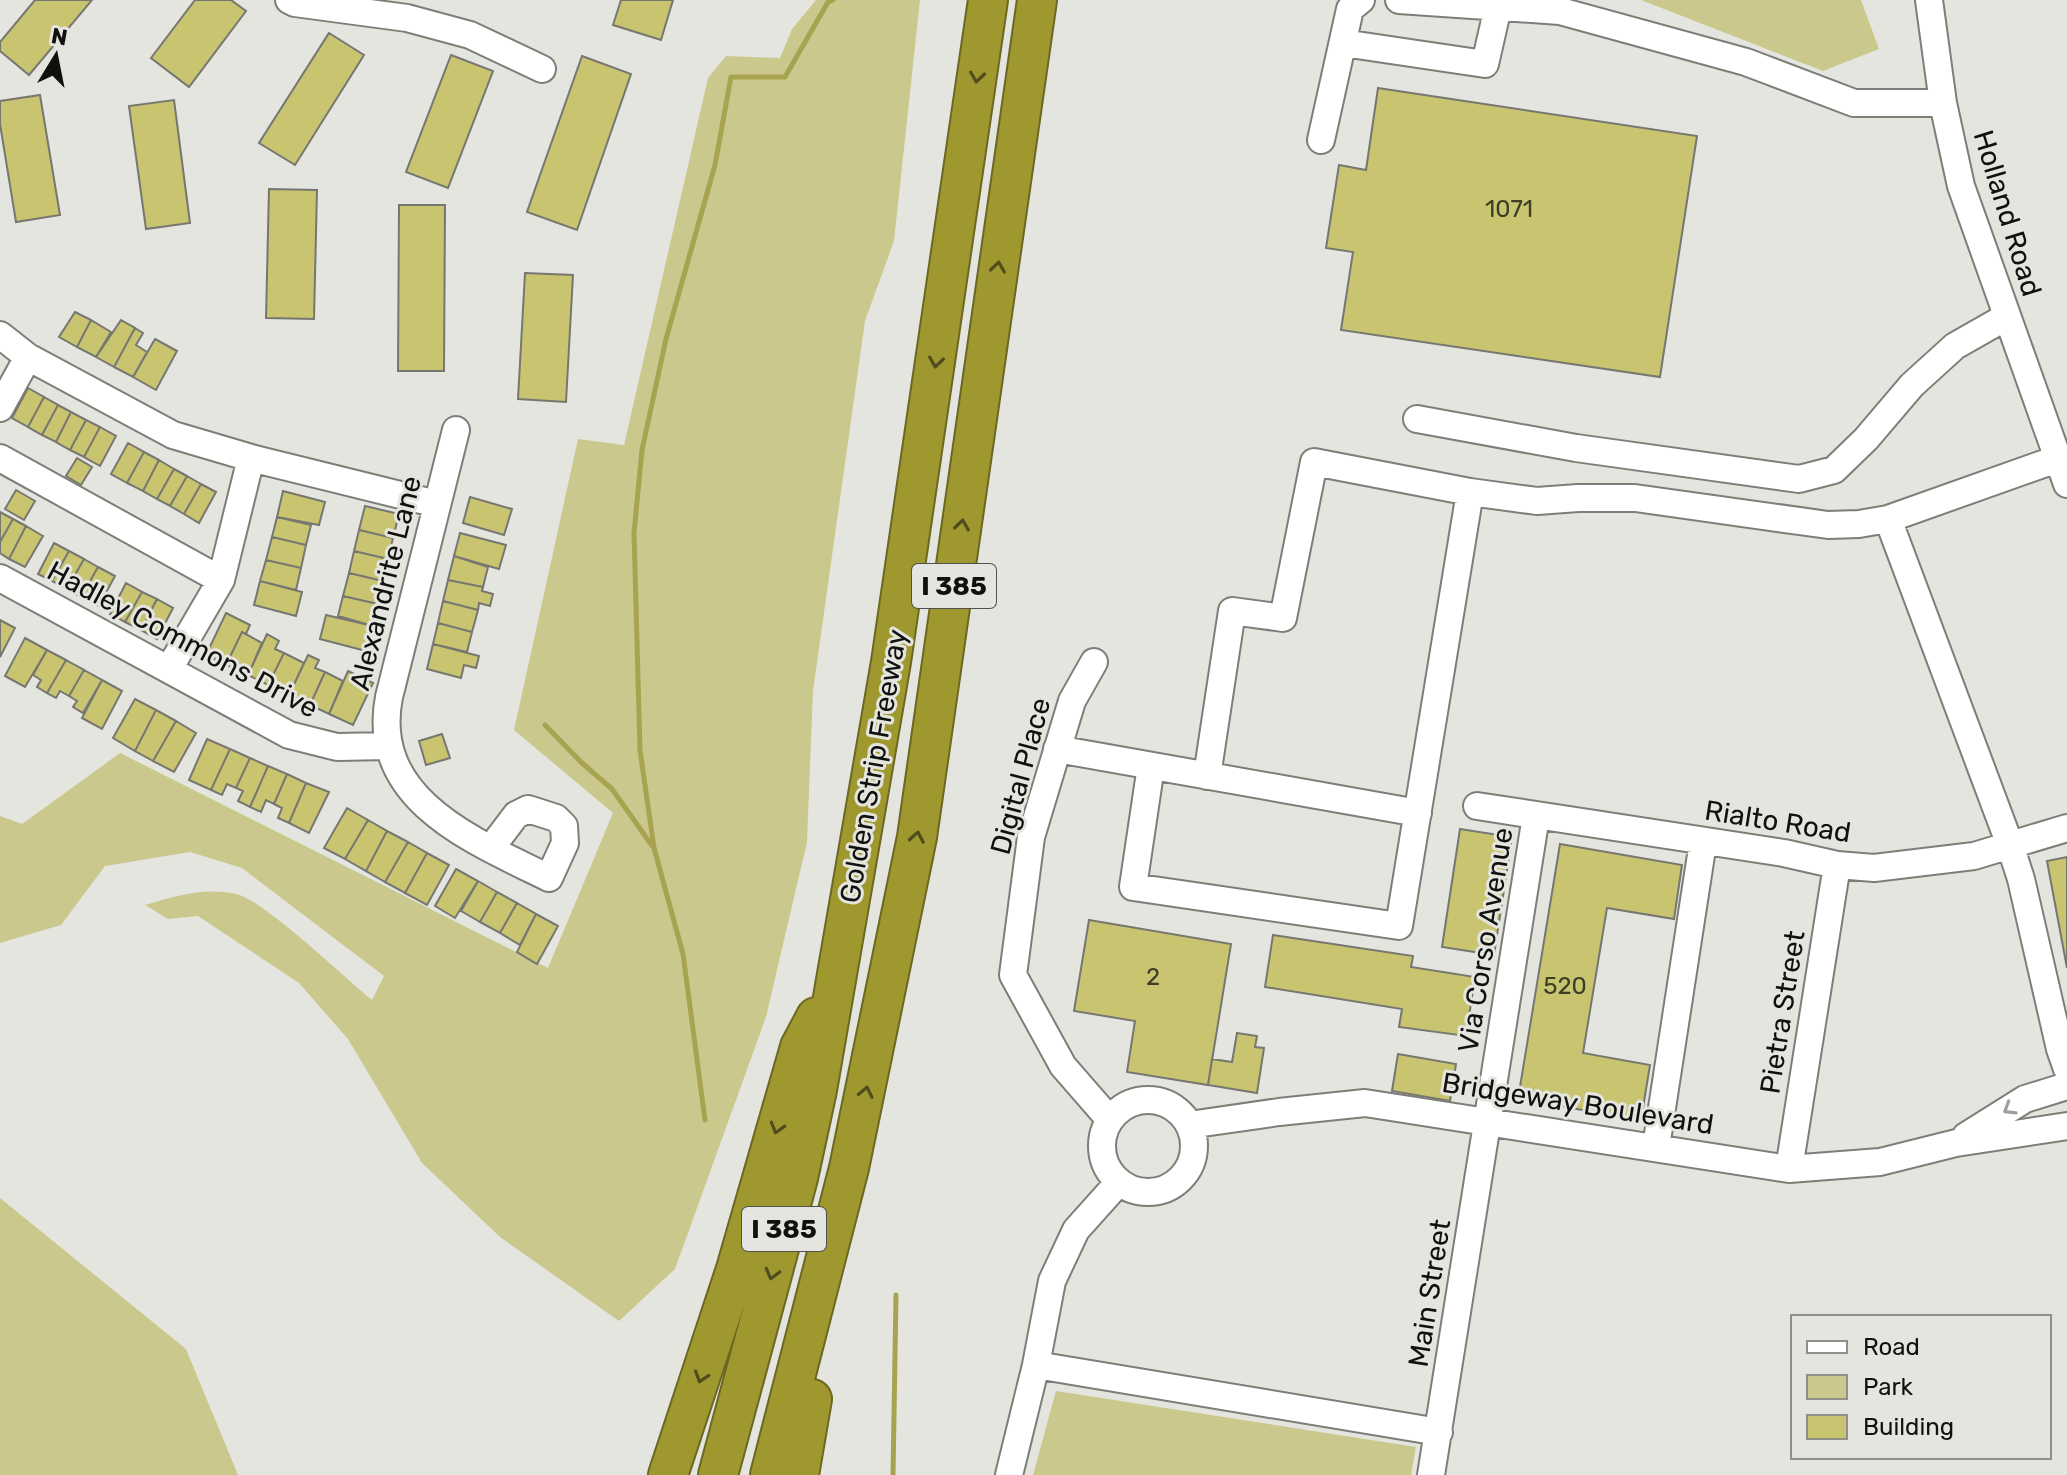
<svg xmlns="http://www.w3.org/2000/svg" width="2067" height="1475" viewBox="0 0 2067 1475" font-family="Rubik,sans-serif">
<rect width="100%" height="100%" fill="#e5e5df"/>
<path fill="#cbc88e" d="M816,0H920L894,241L865,321L813,691L807,842L766,1017L675,1269L619,1321L500,1237L422,1163L348,1039L299,983L198,916L168,919L145,905C176,896 203,887 236,894C264,900 345,978 372,1000L384,976L242,868L190,852L105,866L61,925L0,943V816L22,824L120,753L548,968L613,813L514,730L578,439L624,445L708,78L726,56L780,58L792,29Z
M1641,0H1861L1879,49L1823,71Z
M0,1198L186,1349L238,1475H0Z
M1056,1391L1416,1447L1411,1475H1033Z"/>
<g fill="none" stroke-linecap="round" stroke-linejoin="round">
<path stroke="#a8a350" stroke-width="5" d="M545,725L581,762L612,789L653,847
M705,1120L683,954L654,848L640,750L634,533L642,450L666,339L715,165L731,77H785L828,2L833,0
M893,1475L896,1295"/>
</g>
<path fill="#c8c470" stroke="#777771" stroke-width="2" d="M35,0H92L29,75L0,51V42Z
M195,0H231L246,11L189,87L151,58Z
M621,0H673L661,40L613,25Z
M329,33L364,55L295,165L259,143Z
M451,55L493,71L448,188L406,172Z
M582,56L631,74L577,230L527,212Z
M1378,88L1697,136L1660,377L1341,330L1353,252L1326,248L1339,165L1366,170Z
M40,95L60,215L16,222L0,124V101Z
M174,100L190,223L146,229L129,106Z
M269,189L317,190L314,319L266,318Z
M399,205H445L444,371H398Z
M525,273L573,275L566,402L518,399Z
M75,312L91,320L77,347L59,337Z
M91,320L111,332L96,357L77,347Z
M121,320L135,328L114,367L96,357Z
M135,328L143,333L136,345L147,352L133,377L114,367Z
M155,339L177,351L156,390L133,377Z
M28,388L44,397L28,427L12,418Z
M44,397L58,405L42,435L28,427Z
M58,405L71,412L56,442L42,435Z
M71,412L86,420L70,450L56,442Z
M86,420L100,427L84,457L70,450Z
M100,427L116,436L100,466L84,457Z
M128,443L144,452L127,483L111,474Z
M144,452L159,460L143,491L127,483Z
M77,458L92,467L81,485L66,476Z
M159,460L174,469L157,499L143,491Z
M174,469L187,476L170,506L157,499Z
M187,476L201,484L184,514L170,506Z
M201,484L216,492L199,523L184,514Z
M16,490L35,501L24,520L5,509Z
M283,491L325,502L319,525L277,517Z
M470,497L512,509L504,535L463,523Z
M365,506L399,514L393,538L359,530Z
M0,512L13,519L0,542Z
M277,517L311,525L306,545L272,537Z
M13,519L26,526L9,559L0,553V542Z
M26,526L43,536L25,567L9,559Z
M359,530L393,538L388,559L354,551Z
M460,533L506,545L499,569L454,556Z
M272,537L306,545L301,568L266,560Z
M54,543L69,551L52,581L38,574Z
M69,551L84,559L67,589L52,581Z
M354,551L388,559L383,581L349,573Z
M454,556L488,567L483,587L448,580Z
M84,559L98,567L81,597L67,589Z
M266,560L301,568L296,590L260,581Z
M98,567L115,576L99,606L81,597Z
M349,573L383,581L378,604L343,596Z
M448,580L483,587L482,591L493,594L490,606L479,603L478,610L443,601Z
M260,581L302,592L296,616L254,605Z
M126,583L142,592L125,622L110,614Z
M142,592L157,599L141,630L125,622Z
M343,596L378,604L373,626L338,616Z
M157,599L173,608L157,639L141,630Z
M443,601L478,610L472,632L438,623Z
M226,613L250,625L246,634L242,632L226,665L206,655Z
M326,615L373,626L366,651L320,639Z
M0,620L15,628L0,657Z
M438,623L472,632L467,652L433,644Z
M242,632L262,643L248,675L226,665Z
M267,634L279,641L275,649L284,653L268,685L248,675Z
M25,638L47,650L25,687L5,676Z
M433,644L479,656L476,668L464,665L461,678L427,669Z
M47,650L66,660L47,693L37,687L41,680L33,675Z
M284,653L304,663L289,695L268,685Z
M308,655L319,660L315,668L325,672L310,705L289,695Z
M66,660L84,670L69,696L60,691L56,698L47,693Z
M84,670L102,680L83,713L73,707L77,701L69,696Z
M348,671L373,683L353,725L329,714Z
M325,672L343,681L329,714L310,705Z
M102,680L122,691L102,729L82,718Z
M135,699L156,710L135,751L113,738Z
M156,710L176,721L153,761L135,751Z
M176,721L196,733L174,772L153,761Z
M442,734L450,758L426,765L419,741Z
M207,739L230,749L211,790L189,780Z
M230,749L250,758L236,788L227,784L222,795L211,790Z
M250,758L268,766L250,807L238,801L243,791L236,788Z
M268,766L287,774L274,804L266,800L261,812L250,807Z
M287,774L306,783L289,823L278,818L282,808L274,804Z
M306,783L329,792L309,833L289,823Z
M347,808L368,820L345,859L324,848Z
M368,820L387,831L366,871L345,859Z
M1460,829L1512,837L1494,955L1442,947Z
M387,831L408,842L385,882L366,871Z
M408,842L427,853L405,893L385,882Z
M1560,844L1682,865L1674,919L1607,908L1583,1053L1650,1065L1641,1120L1518,1099Z
M427,853L449,865L427,905L405,893Z
M2067,857V968L2047,861Z
M456,869L478,881L455,918L435,906Z
M478,881L497,892L480,922L461,911Z
M497,892L517,903L500,933L480,922Z
M517,903L536,914L520,945L500,933Z
M536,914L558,926L537,964L517,952Z
M1089,920L1231,944L1208,1085L1127,1072L1135,1021L1074,1011Z
M1273,935L1413,956L1411,967L1475,977L1466,1036L1399,1027L1402,1009L1265,987Z
M1237,1033L1257,1036L1255,1047L1264,1048L1257,1093L1208,1085L1212,1059L1232,1062Z
M1398,1054L1456,1064L1450,1101L1392,1091Z"/>
<g fill="none" stroke-linecap="round" stroke-linejoin="round">
<g stroke="#7e7e78" stroke-width="30">
<path id="minor" d="M289,0L295,3L407,18L470,35L542,69
M1399,0L1560,11L1746,62L1854,103H1943
M1929,0L1943,103L1961,186L2067,484
M1343,43L1485,64L1498,7
M1321,140L1350,9L1361,0
M0,335L28,357L173,435L251,458L437,504
M0,408L28,357
M1417,419L1576,448L1799,479L1834,470L1866,439L1912,385L1955,346L2006,317
M456,430L389,697C369,800 474,841 549,878L565,843L564,826L556,818L528,809L516,815L491,848
M0,458L221,580
M1470,492L1537,501L1578,498H1635L1828,525L1859,524L1888,519L2057,459
M1888,519L2010,845L2021,879L2060,1049L2067,1069
M0,578L289,735L337,747L388,746
M1094,662L1072,701L1031,837L1013,975L1063,1066L1110,1120
M169,669L221,580L251,458
M1057,749L1418,813
M1151,766L1133,887L1399,926L1470,492L1314,462L1283,618L1232,611L1207,776
M1477,806L1784,853L1837,865L1874,868L1974,856L2067,828
M1102 1146a46 46 0 1 1 92 0a46 46 0 1 1-92 0Z
M1189,1125L1279,1112L1365,1103L1789,1169L1880,1162L1956,1143L2067,1126
M1966,1136L2025,1099L2067,1086
M1656,1147L1703,842
M1789,1169L1837,865
M1036,1365L1439,1432
M1009,1475L1036,1365L1052,1281L1076,1230L1119,1182
M1431,1475L1536,816"/>
</g>
<g stroke="#6c6823" stroke-width="42">
<path id="highway" d="M668,1475L736,1269L800,1047L816,1017
M718,1475L798,1178L817,1090L891,662L988,0
M770,1475L849,1168L917,837L1037,0
M799,1475L812,1399"/>
</g>
<use href="#minor" stroke="#fff" stroke-width="26"/>
<use href="#highway" stroke="#9e982f" stroke-width="38"/>
</g>
<defs><path id="oneway-chevron" d="M-2-3.5L2.5 0L-2 3.5" fill="none" stroke-width="1.6" stroke-linecap="round" stroke-linejoin="round" transform="scale(2)"/></defs>
<g stroke="#504d1d">
<use href="#oneway-chevron" transform="translate(977 77) rotate(98)"/>
<use href="#oneway-chevron" transform="translate(998 267) rotate(-82)"/>
<use href="#oneway-chevron" transform="translate(936 362) rotate(98)"/>
<use href="#oneway-chevron" transform="translate(962 525) rotate(-82)"/>
<use href="#oneway-chevron" transform="translate(917 837) rotate(-80)"/>
<use href="#oneway-chevron" transform="translate(866 1092) rotate(-78)"/>
<use href="#oneway-chevron" transform="translate(777 1128) rotate(106)"/>
<use href="#oneway-chevron" transform="translate(772 1274) rotate(105)"/>
<use href="#oneway-chevron" transform="translate(701 1377) rotate(108)"/>
</g>
<use stroke="#9f9f9f" href="#oneway-chevron" transform="translate(2009 1109) rotate(148)"/>
<g text-anchor="middle" stroke-width="6" stroke-linejoin="round" paint-order="stroke">
<g font-size="24" fill="#3e3d26">
<text x="1509" y="217">1071</text>
<text x="1153" y="985">2</text>
<text x="1565" y="994">520</text>
</g>
<g fill="#e5e5df" stroke="#50504d" stroke-width="2">
<rect x="912" y="564" width="84" height="44" rx="6"/>
<rect x="742" y="1207" width="84" height="44" rx="6"/>
</g>
<g font-size="26" font-weight="bold" fill="#10100e">
<text x="954" y="595">I 385</text>
<text x="784" y="1238">I 385</text>
</g>
<g font-size="28" fill="#10100e" stroke="#e5e5df">
<text transform="translate(2008 213) rotate(73)" y="10">Holland Road</text>
<text transform="translate(385 583) rotate(-76)" y="10">Alexandrite Lane</text>
<text transform="translate(183 639) rotate(28)" y="10">Hadley Commons Drive</text>
<text transform="translate(873 766) rotate(-80)" y="10">Golden Strip Freeway</text>
<text transform="translate(1020 776) rotate(-75)" y="10">Digital Place</text>
<text transform="translate(1778 821) rotate(9)" y="10">Rialto Road</text>
<text transform="translate(1485 940) rotate(-81)" y="10">Via Corso Avenue</text>
<text transform="translate(1782 1012) rotate(-81)" y="10">Pietra Street</text>
<text transform="translate(1578 1103) rotate(9)" y="10">Bridgeway Boulevard</text>
<text transform="translate(1429 1293) rotate(-81)" y="10">Main Street</text>
</g>
</g>
<rect x="1791" y="1315" width="260" height="144" fill="#e5e5df" stroke="#90908b" stroke-width="2"/>
<rect x="1807" y="1341" width="40" height="12" fill="#ffffff" stroke="#90908b" stroke-width="2"/>
<text x="1863" y="1355" font-size="24" fill="#10100e">Road</text>
<rect x="1807" y="1375" width="40" height="24" fill="#cbc88e" stroke="#90908b" stroke-width="2"/>
<text x="1863" y="1395" font-size="24" fill="#10100e">Park</text>
<rect x="1807" y="1415" width="40" height="24" fill="#c8c470" stroke="#90908b" stroke-width="2"/>
<text x="1863" y="1435" font-size="24" fill="#10100e">Building</text>
<g transform="translate(56 56) rotate(10)" stroke="#e5e5df" stroke-width="6" paint-order="stroke">
<path d="M0-6L14 30L0 20L-14 30Z" fill="#10100e"/>
<text y="-12" font-size="22" font-weight="bold" text-anchor="middle" fill="#10100e">N</text>
</g>
</svg>
